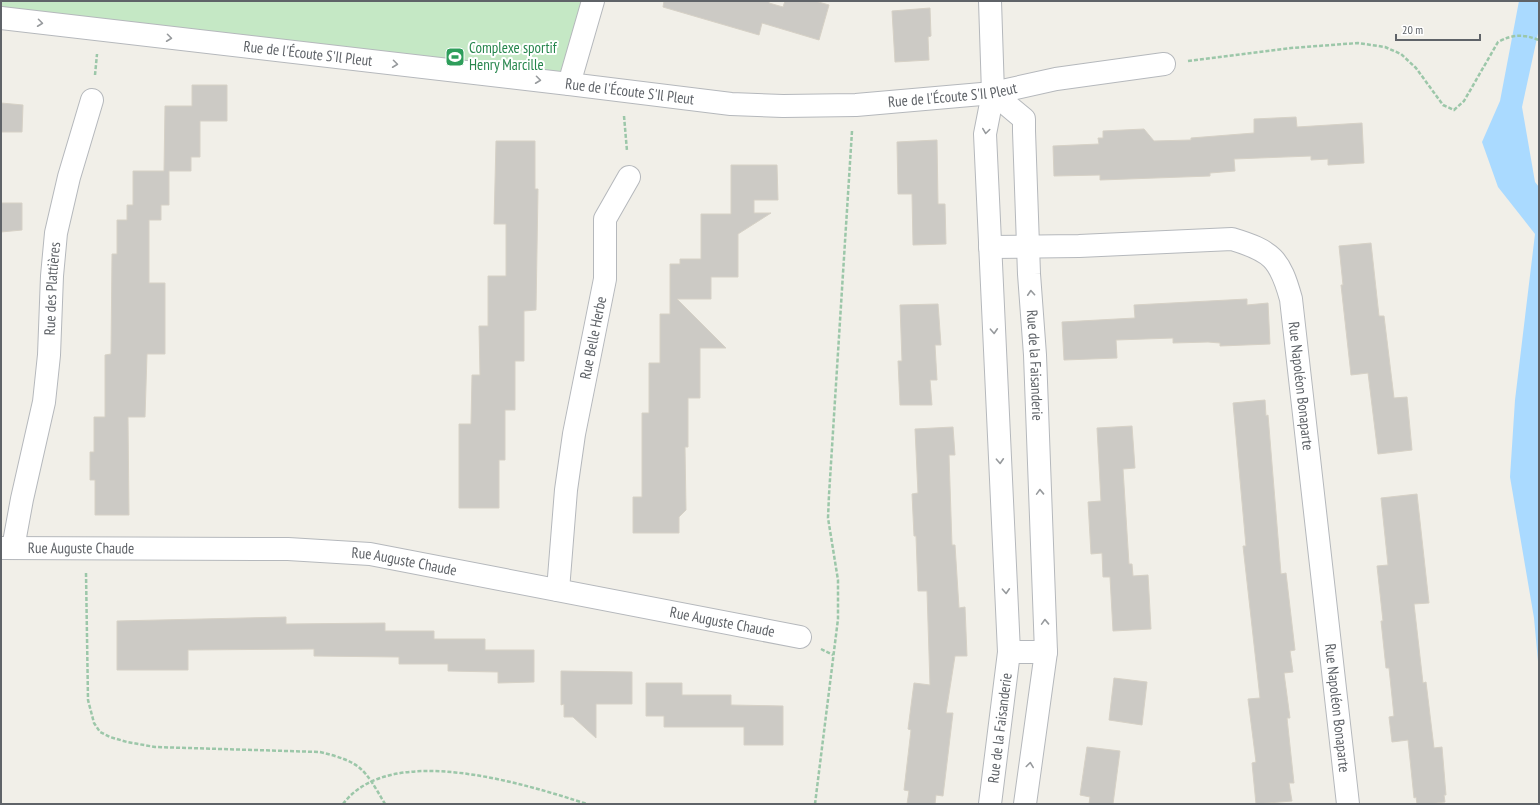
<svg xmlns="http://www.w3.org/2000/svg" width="1540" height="805" viewBox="0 0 1540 805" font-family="'PT Sans Narrow',sans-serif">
<rect width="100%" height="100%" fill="#f1efe8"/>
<path fill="#c5e8c5" d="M1,1H594L568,84L1,18Z"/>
<path fill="#aadaff" d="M1519,1H1539V29L1522,107L1535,182L1539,187V672L1534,618L1510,477L1515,400L1535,234L1498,187L1482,142L1500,101Z"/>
<path fill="#cccac5" stroke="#d6d1c6" d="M664,1H769V3L783,7L785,1H815L829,5L819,40L762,23L759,35L663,7Z
M930,8L931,36L928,37L929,60L895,62L892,11Z
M192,85H227V121H200V157H191V171H169V205H161V220H149V283H165V354H147L145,417H128L129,515H95V480H90V452H94V417H105V355L111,354L112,254H117V220H127V205H133V171H164L165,106H192Z
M1,103L23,105L22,132H1Z
M1296,117L1297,127L1362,123L1364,163L1328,165V159L1311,160V156L1234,159L1235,171L1210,173V176L1100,180V175L1054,176L1053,146L1099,144L1098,138H1103V131L1144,129L1154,141L1191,140V138L1254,133V119Z
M937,140L938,204H945L946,244L913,245L912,194H898L897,142Z
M496,141H535V189H538L536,310L524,311V361H515V410H505V460H499V508H459V424H471L472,375H480L479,326H488V276H506V224H494Z
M731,165H777L778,200H754V213H771L738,234V277H711V299H677L726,348H700V398H688V447H685L686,510L679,517V533H633V497H642V413H649V363H660V314H670V264H680V259H701V214H731Z
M1,203H22V230L1,232Z
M1371,243L1379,316H1384L1394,398L1407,397L1412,450L1378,454L1368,373L1351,375L1341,285H1343L1339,246Z
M1247,299V305L1268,303L1270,344L1220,346V343L1208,342L1173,343V338L1116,340L1117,358L1064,360L1062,322L1135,318L1134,305Z
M938,304L941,345H935L937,380H930L932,405H900L898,361H902L900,305Z
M1265,400L1266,416L1268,415L1281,574L1286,573L1295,650L1290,651L1293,672L1284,673L1290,718H1287L1294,783H1289L1292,801L1256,804L1252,763L1256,762L1248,699L1260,698L1243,546H1246L1233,403Z
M1132,426L1135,468L1123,469L1129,564H1132L1133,576L1148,575L1151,629L1113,631L1110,577H1103L1102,553L1091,554L1088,502L1101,501L1097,428Z
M953,427L955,455H949L952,545H955L959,608L965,607L967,656H955L946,713H953L943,796L936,795L935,804H907L909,791L904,790L911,730L908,729L914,683L930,685L927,591H918L916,536H914L912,494L918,493L915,429Z
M1417,494L1429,603L1414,604L1423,683L1426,682L1434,748L1442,747L1446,795H1444L1445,802L1428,804H1417L1416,797L1414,798L1408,740L1392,742L1389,717L1394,716L1389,668H1386L1381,621H1383L1377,566L1388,565L1381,498Z
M286,617V624L385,623V631H434V639H485V650H534V682L498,683V672L448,671V664H399V657L314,656V649L188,650V670H117V621Z
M561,671L632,672V704H596V738L573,717H564V704L561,705Z
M1114,678L1147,682L1142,725L1109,720Z
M646,683H682V695H731V705L783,706V745H744V727H664V716H646Z
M1087,747L1120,751L1113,804H1089L1090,797L1080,795Z"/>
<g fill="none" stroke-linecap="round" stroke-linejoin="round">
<g stroke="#b5b8bc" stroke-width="24">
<g id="minor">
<path d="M990,1L993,93L985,134L1009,652L990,804"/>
<path id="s1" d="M1,18L569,84L731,104L783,106L856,105L993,93L1056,79L1164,64"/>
<path d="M569,84L593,1"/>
<path id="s2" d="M993,93L1024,119V131L1029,274L1035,355L1046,652L1025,804"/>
<path id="s3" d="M990,247L1079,246L1232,239C1272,251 1280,259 1291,299L1348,804"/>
<path id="s4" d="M1,548L288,549L370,554L800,637"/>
<path id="s5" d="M13,548L22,499L44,402L49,355L52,276L56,233L69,177L92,100"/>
<path id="s6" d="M558,590L566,490L574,434L605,279V219L629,177"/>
<path d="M1009,652H1046"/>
</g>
</g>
<path stroke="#9cc7a9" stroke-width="2.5" stroke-dasharray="4 2" stroke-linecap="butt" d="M1188,61L1291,48L1358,43L1385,47L1401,54L1416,68L1443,105L1454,110L1464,101L1498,42C1513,34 1523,34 1539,40
M95,75L97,54
M624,116L627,151
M86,573L88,700L94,723L100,732L110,737L127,742L155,747L320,752C361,762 364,768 385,804
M821,649L833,655
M343,804C390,741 525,784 587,804
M815,804L838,619V580L828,518L829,495L852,131"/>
<use href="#minor" stroke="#fff" stroke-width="22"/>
</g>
<defs><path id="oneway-chevron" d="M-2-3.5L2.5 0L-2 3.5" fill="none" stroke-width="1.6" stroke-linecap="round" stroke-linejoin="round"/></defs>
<g stroke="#979a9d">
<use href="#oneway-chevron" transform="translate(40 23) rotate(7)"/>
<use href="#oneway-chevron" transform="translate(169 38) rotate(7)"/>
<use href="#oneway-chevron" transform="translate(395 64) rotate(7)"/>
<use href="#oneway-chevron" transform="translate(538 80) rotate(7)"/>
<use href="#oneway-chevron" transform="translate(986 131) rotate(98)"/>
<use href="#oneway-chevron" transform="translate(1031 293) rotate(-94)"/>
<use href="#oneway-chevron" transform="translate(994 331) rotate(87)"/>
<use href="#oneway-chevron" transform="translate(1000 461) rotate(87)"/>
<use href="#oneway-chevron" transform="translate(1040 492) rotate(-92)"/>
<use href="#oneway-chevron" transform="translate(1006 591) rotate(87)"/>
<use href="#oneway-chevron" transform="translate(1045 622) rotate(-92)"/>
<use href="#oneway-chevron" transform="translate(1030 765) rotate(-82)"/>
</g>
<defs>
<g id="stadium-square" transform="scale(1)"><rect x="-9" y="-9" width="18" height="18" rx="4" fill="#2e9e5b" stroke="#fff"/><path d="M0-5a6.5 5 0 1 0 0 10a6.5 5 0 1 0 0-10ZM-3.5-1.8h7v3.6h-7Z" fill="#fff"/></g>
</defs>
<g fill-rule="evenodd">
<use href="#stadium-square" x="455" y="57"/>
</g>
<g text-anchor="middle" stroke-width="4" stroke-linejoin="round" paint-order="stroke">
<g font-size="15" fill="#27864d" stroke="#fff" text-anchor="start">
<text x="469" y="53">Complexe sportif<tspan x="469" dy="17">Henry Marcille</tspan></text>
</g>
<g font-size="15" fill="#5f6368" stroke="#fff">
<text dy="5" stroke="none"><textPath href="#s1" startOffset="309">Rue de l'Écoute S'Il Pleut</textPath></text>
<text dy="5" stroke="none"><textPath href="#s1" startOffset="633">Rue de l'Écoute S'Il Pleut</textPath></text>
<text dy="5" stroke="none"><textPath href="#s1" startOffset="957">Rue de l'Écoute S'Il Pleut</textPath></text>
<text dy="5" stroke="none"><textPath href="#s5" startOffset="263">Rue des Plattières</textPath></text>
<text dy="5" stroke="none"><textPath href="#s6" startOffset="255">Rue Belle Herbe</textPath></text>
<text dy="5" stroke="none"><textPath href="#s2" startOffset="287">Rue de la Faisanderie</textPath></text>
<text dy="5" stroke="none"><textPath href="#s3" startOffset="420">Rue Napoléon Bonaparte</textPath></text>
<text dy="5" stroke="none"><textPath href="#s4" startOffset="80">Rue Auguste Chaude</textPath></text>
<text dy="5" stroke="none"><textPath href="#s4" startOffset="404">Rue Auguste Chaude</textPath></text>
<text dy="5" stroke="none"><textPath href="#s4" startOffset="728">Rue Auguste Chaude</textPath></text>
<text dy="5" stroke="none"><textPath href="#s3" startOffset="744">Rue Napoléon Bonaparte</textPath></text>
<text transform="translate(1000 728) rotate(-83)" y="5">Rue de la Faisanderie</text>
</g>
</g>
<rect width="1540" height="805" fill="none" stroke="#5f6368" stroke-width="4"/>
<path d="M1396 34v6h84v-6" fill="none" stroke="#5f6368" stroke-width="2"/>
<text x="1402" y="34" font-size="12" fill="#5f6368" stroke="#ffffff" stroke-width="3" paint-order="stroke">20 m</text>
</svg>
